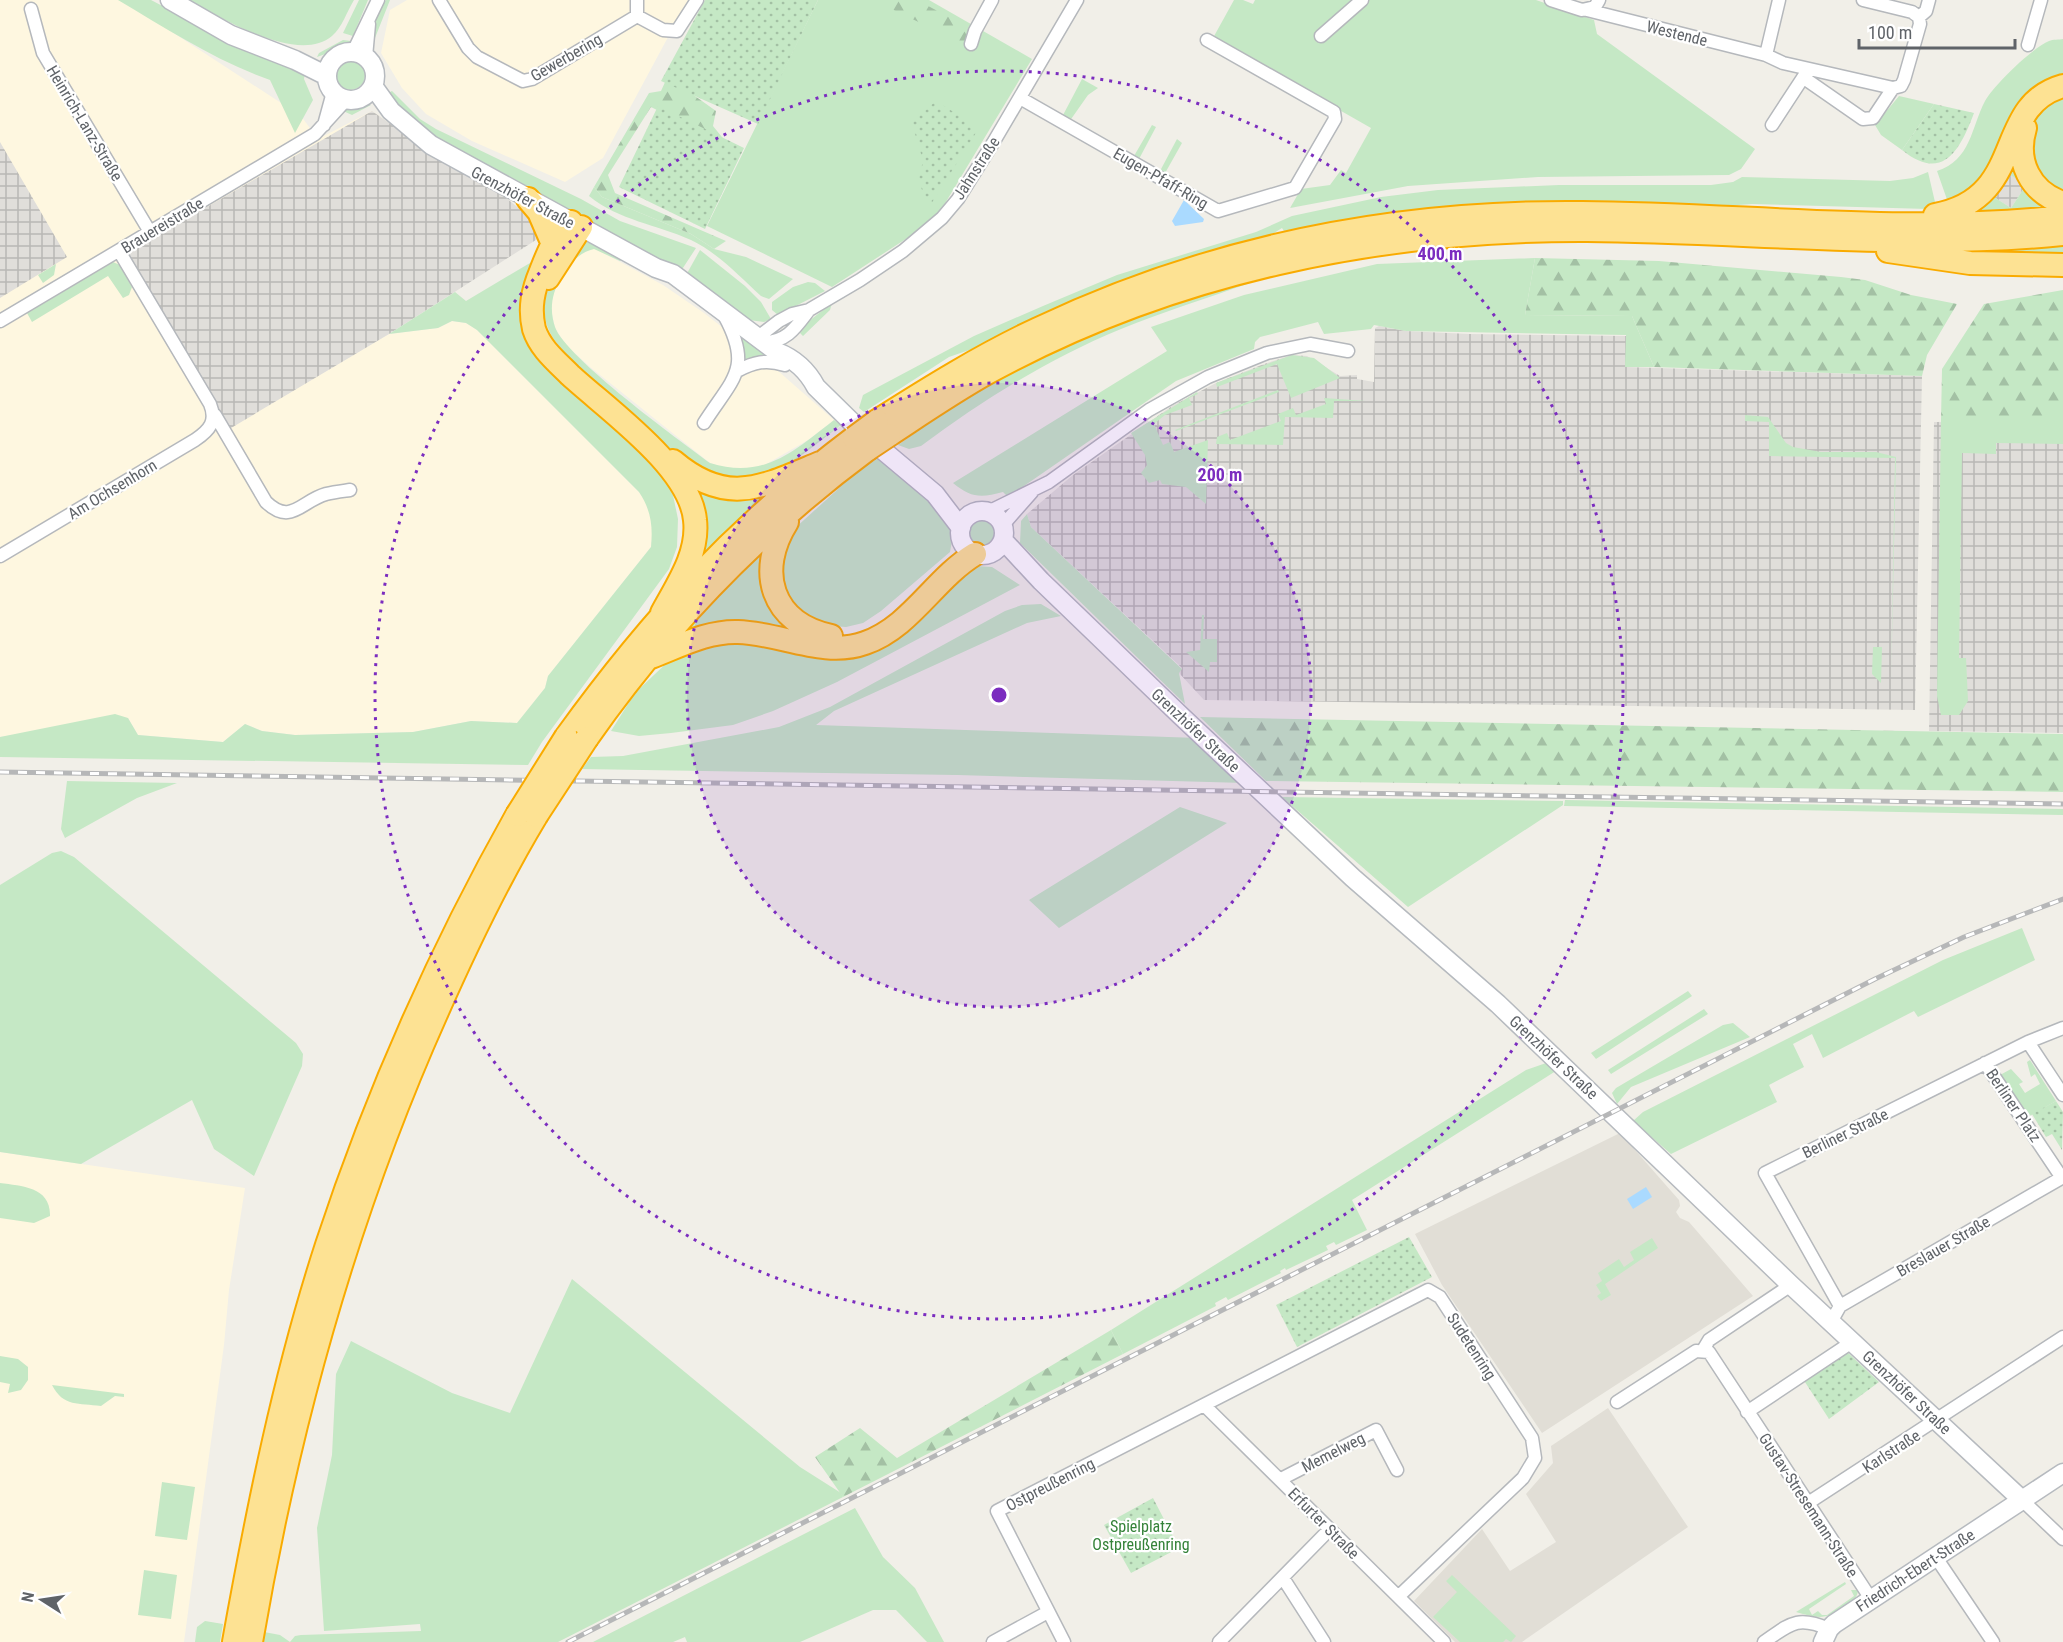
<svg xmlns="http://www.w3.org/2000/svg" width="2063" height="1642" viewBox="0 0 2063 1642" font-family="'Roboto Condensed',sans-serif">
<defs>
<pattern id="industrial-grid" width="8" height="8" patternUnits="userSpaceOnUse" patternTransform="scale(1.5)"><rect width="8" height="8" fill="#e0deda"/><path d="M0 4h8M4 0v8" fill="none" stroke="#b9b8b5"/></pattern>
<pattern id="forest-firs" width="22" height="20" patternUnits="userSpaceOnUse" patternTransform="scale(1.5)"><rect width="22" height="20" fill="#c5e8c5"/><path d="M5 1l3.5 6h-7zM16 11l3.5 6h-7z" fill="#a3c0a4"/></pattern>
<pattern id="park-dots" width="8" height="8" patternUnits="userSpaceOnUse" patternTransform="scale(1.5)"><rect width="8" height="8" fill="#c5e8c5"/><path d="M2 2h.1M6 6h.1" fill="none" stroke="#a3c0a4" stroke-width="1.8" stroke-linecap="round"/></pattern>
</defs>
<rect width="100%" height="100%" fill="#f1efe8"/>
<path fill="#fef7e0" d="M0,0H123L301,116L318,139L372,111L433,154L267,406L389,334L438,328L452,321L466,323L477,330L639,492L649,507L653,530L651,547L548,676L545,688L517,723L471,721L413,732L295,735L262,731L245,724L223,742L138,735L128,718L0,737Z
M407,0H688L603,158L565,182L472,141L426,114L402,88L381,53L390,10Z
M594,248L663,285L704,313L777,370L834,420L808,440L763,466L750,470L729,469L710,463L590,367L566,345L555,328L551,310L553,291L566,270L582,251Z
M0,1152L245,1188L229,1290L224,1345L184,1642H0Z"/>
<path fill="url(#industrial-grid)" d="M372,111L433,154L500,193L537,223L539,238L389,334L226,431L128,253Z
M0,142L67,257L0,298Z
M2010,174L2026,185L2011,208L1994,197Z
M1379,326L1406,331L1469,334L1626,336V367L1922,376L1915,710L1204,700L1179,673L1182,668L1031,527L1027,514L1073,475L1172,406L1216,383L1264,364L1292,355L1307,356L1340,376L1357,375V379L1374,382L1375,328Z
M2063,421V733L1929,731L1934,422Z"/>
<path fill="#e1ded6" d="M1620,1133L1679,1200L1680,1206L1676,1212L1680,1218L1689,1222L1753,1296L1542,1433L1442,1285L1415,1234Z
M1608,1408L1688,1527L1522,1642H1455L1414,1601L1482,1529L1510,1571L1556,1542L1526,1494L1553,1463L1551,1446Z"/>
<path fill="#c5e8c5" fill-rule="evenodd" d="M118,0H151L256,55L305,73L304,79L313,100L295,133L270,80C216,61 167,29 118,0Z
M189,0H354C347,11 342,28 332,36C298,65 221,18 189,0Z
M359,0H368L353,36L343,33Z
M386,0H390L373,43C370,28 378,12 386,0Z
M818,0H929L1032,59L935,220L832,287L707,226Z
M1234,0H1243L1253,4L1255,0H1536L1594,20L1597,34L1755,149L1741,169L1729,175L1538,177L1408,186L1290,208L1301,189L1330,185L1341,170L1346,173L1371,128L1213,38Z
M2063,39V79L1993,174L1950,208L1937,171C1971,160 1971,128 1985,101C1994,85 2032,48 2049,41C2053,39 2059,40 2063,39Z
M343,40L351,41L345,47L317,57L319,53Z
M335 75a15 15 0 1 1 30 0a15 15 0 1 1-30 0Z
M1082,79L1098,88L1088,95L1069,122L1062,117Z
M392,91L420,119L436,129L581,199L620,221L696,248L679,274L430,135L386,94Z
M1899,96L1934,104L1902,150L1881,135L1875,125Z
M2063,97V198L2040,183C2028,141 2016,123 2063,97Z
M350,103L371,105L352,115L341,110Z
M1152,125L1156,127L1139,159L1134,156Z
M1177,139L1182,143L1164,175L1160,171Z
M2009,161L2056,207L1967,212ZM2009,174L2026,185L2011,208L1994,197Z
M1928,172L1935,202L1928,209L1752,204L1710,207L1483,206L1398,211L1284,231L1282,228L1266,238L1144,273L1066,304L975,348L949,357L864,412L859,408L863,395L974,336L1043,306L1117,275L1256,232L1292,216L1381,197L1438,190L1559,185H1711L1733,182L1742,177L1890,181L1913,178Z
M594,187L602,197L691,234L714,249L746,257L793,279L769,299L761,296C739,276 718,253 691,240C656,224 620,221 589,196Z
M584,242L594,243L623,258L620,261L594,249C578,253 569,264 561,278C552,293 549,309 555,327C566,358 679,440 710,463C764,480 794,451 834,420L841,425C817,443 783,474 752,479C743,480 729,479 720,477C682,468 576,371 553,338C548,330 545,321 544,312C542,285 568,262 584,242Z
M2063,243V261L1940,250Z
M700,250L745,286L761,302L771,319L764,322L749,320L685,277Z
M1535,258L1525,315L1632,316L1654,367H1625L1626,335L1406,331L1374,325L1371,329L1324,334L1318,322L1260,337L1255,342L1254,349L1176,381L1008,497L1003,492C981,498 971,498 953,483L1167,351L1151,327L1244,295L1377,264Z
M535,260L524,322L600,411L670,481L678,519L677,547L669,569L542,742L528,765L0,757V737L115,714L128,718L138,735L223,742L245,724L262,731L295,735L413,732L471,721L517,723L545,688L548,676L651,547C653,526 651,510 639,492L477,330L466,323L452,321L438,328L389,334L455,292L466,301Z
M113,262L120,265L132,287L129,295L123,298L108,276L32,322L27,313Z
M56,264L54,275L43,283L38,275Z
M1251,275L1250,283C1207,298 1163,312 1121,329C1048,359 983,400 921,446L909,449L898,445L969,395L1102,324Z
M808,282L815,283L825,291L778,315L772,310V302L793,287Z
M832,303L830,310L803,336L800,333L809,321Z
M741,336L765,354V356L743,365Z
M1292,355L1314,358L1340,378L1291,398L1277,364L1217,387L1216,383Z
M1278,390L1279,392L1176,431L1175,430Z
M1197,392L1198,394L1189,398L1192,405L1165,415L1154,424L1163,445L1170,442L1174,452L1208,440L1206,504L1186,487L1162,484L1160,480L1149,483L1141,473L1147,465L1145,455L1131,433Z
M1324,398L1366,401H1334L1333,418L1285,417L1283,445L1216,444L1217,437L1227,433L1230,440L1281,421L1278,414L1293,408L1296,415L1326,404Z
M1745,415L1768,417L1786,443L1793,447L1821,452H1876L1896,457L1891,683L1895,458L1769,456V422L1745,421Z
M1941,420H2063V444L1996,443V454L1962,453L1959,658H1966L1968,701L1959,715H1941L1937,696Z
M872,453L936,504L954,529L950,552L881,611L863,623L846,627L817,625L787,598L779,565L794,529L836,491Z
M685,477L768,493L697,559Z
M1027,514L1031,527L1182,669L1179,673L1185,704L1020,543L1021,521Z
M968 532a15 15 0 1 1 30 0a15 15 0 1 1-30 0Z
M771,539L767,577L825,638L856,637L890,623L858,639L684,635L689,621Z
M977,566L992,567L1020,585L837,682L773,711L733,725L671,733L639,736L611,731L635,693L675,655L725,640L846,653L964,570Z
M1041,604L1061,616L1027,623L834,711L816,725L1198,738L1246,783L957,775L582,769L591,757L623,756L779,727L830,707L1005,611L1022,605Z
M1202,615H1204L1203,639H1217V662H1210L1209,672L1186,652L1200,650Z
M1873,647H1882L1881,683L1872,674Z
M67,781L177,783L137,798L65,838L61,829Z
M1282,797L1563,801V805L1408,907Z
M1565,800L2063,809V815L1564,806Z
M1180,807L1227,823L1059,928L1029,900Z
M61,851L74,857L296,1043L303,1054L302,1066L254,1176L214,1149L192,1100L81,1164L0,1152V885L52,853Z
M2022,928L2035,960L1918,1017L1914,1011L1823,1058L1812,1034L1793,1044L1804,1067L1769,1085L1777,1102L1671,1154L1633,1121L1643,1112L1943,960Z
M1688,991L1692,996L1596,1059L1591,1053Z
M1704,1009L1708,1014L1611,1074L1608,1070Z
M1733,1023L1750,1037L1631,1087L1617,1104L1612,1093L1616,1088L1723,1025Z
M2030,1060L2056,1101L2028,1117L2000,1075L2011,1069L2023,1082L2019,1084L2025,1093L2040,1084L2035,1074L2031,1077L2027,1062Z
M1549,1062L1559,1069L1352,1200L1367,1230L1336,1245L1334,1242L1326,1246L1328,1250L1286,1270L1285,1268L1280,1271L1281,1273L1228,1300L1226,1297L1215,1303L1216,1306L1123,1354L1111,1330L1526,1070Z
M0,1183C22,1186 51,1187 50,1216L34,1223L0,1218Z
M1652,1238L1658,1248L1605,1284L1611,1295L1601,1301L1597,1296L1601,1293L1596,1285L1602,1281L1598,1273L1619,1259L1624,1267L1634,1260L1630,1252Z
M572,1279L800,1467L841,1493L843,1497L558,1642H257L259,1631L280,1635L290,1642L295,1636L301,1635L421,1631L420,1624L324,1631L317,1528L332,1455L336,1374L351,1341L452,1393L510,1413Z
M0,1356L18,1359L28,1367V1380L21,1390L8,1393L10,1384L0,1382Z
M52,1385L124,1394V1397L115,1396L101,1406C79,1403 63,1407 52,1385Z
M162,1482L195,1487L187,1540L155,1536Z
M855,1508L883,1557L915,1588L944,1642H927L896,1610H873L800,1642H687L685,1637L673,1642H593Z
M144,1570L177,1575L171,1619L138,1615Z
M1452,1575L1516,1636L1511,1642L1506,1639L1503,1642H1460L1433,1617L1457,1592L1446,1581Z
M1845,1582L1846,1584L1809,1609L1812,1615L1818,1611L1822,1615H1827L1854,1596L1851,1590H1858C1858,1603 1833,1617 1820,1617C1812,1617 1804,1614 1796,1612Z
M205,1621L223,1624L220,1642H195L197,1627Z"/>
<path fill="url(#forest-firs)" d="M873,0H917L971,29L964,44Z
M681,47L688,91L716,111L713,126L730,147L651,107L608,175L615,193L726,241L714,249L691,234L602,197L594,187L649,93L661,91Z
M1535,258L1659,261L1841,277L1865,280L1911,295L1957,304L1927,355L1922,376L1654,367L1632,316L1525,315Z
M2063,290V420H1941L1942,369L1984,304Z
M1200,717L2063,734V792L1266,781Z
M1111,1330L1123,1354L843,1497L815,1457L860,1428L897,1458Z"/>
<path fill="url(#park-dots)" d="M705,0H818L758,124L661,81Z
M936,101L979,128L931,204L925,198L918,179C928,163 917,140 911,123Z
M1934,104L1974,113C1960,150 1943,183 1902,150Z
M658,106L744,148L705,229L619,187Z
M2056,1101L2063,1112L2062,1150L2052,1134L2046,1137L2032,1114Z
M1409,1237L1432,1277L1297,1347L1276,1305Z
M1845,1350L1879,1382L1829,1419L1803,1379Z
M1153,1498L1179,1548L1131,1573L1104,1525Z"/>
<path fill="#aadaff" d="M1184,200L1204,219L1203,222L1175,226L1172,221Z
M1646,1187L1652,1197L1633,1209L1627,1199Z"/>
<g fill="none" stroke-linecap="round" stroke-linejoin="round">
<g stroke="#b5b8bc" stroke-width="15">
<path id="street" d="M439,0L468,48L477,57L523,81L532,79L637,16V0
M1551,0L1582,10L1595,7L1599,0
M1863,0L1912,12L1919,17
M31,9L43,53L150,232
M1587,10L1766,55L1783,63L1893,88
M637,16L663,30L677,31L697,0
M1321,36L1362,0
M971,44L975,31L992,0
M2028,45L2041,0
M353,52L378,0
M1766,55L1779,0
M366,57L369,24
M1804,78L1863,119L1873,118L1893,88L1901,86L1904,80L1920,24L1919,17L1926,11L1929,0
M1020,98L1218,211L1295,188L1335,119L1334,112L1207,40
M324,125L333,92
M1772,125L1806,73
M0,321L315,134L346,100
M758,337L779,321L792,314L809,310L860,280L903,251L942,218L958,199L993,143L1077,0
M764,342C787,342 796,327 809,310
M737,371C754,362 766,359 785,365
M215,415L266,502C291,526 301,501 326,494C334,492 343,491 350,490
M704,423C732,379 753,369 725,317
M988,512L1049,482L1149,410L1208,377L1267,353L1310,344L1348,351
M1003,525L1032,492
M0,556L195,440C210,430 217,421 210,404L119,251
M2028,1042L2063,1095
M1985,1063L2062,1178
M1840,1306L1765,1173L2028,1042L2063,1028
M1831,1322L1840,1306L2063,1177
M1703,1350L1709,1340L1791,1285
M1617,1402L1696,1351L1709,1352L1871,1599
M1204,1405L1444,1642
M1747,1412L1852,1342
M1281,1479L1376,1430L1397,1470
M2022,1500L2063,1539
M1808,1503L2063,1337
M1935,1556L1993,1642
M1283,1578L1324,1642
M993,1642L1048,1612
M1064,1642L997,1511L1428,1290L1440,1297L1532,1438L1535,1458L1523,1478L1399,1596
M1219,1642L1329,1530
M1764,1642C1790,1624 1797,1615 1829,1629"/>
</g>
<g stroke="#b6babf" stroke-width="21">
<path id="secondary" d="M170,0L231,35L295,60L327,76
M327 76a24 24 0 1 1 48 0a24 24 0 1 1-48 0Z
M373,86L391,111L431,145L656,268L673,274L777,352C795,359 807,370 816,387L867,437L935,494L961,528
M960 533a22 22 0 1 1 44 0a22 22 0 1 1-44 0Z
M1003,540L1041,581L1180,715L1353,878L1498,1004L1791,1285L2022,1500
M1823,1642L1829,1629L1834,1624L2063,1473"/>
</g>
<g stroke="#f9ab00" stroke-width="26">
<path id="highway" d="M2025,128C2015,161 2030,192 2063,203
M528,199L539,212L552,242
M1935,215C2028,198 1992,106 2063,86
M571,222C554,236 549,251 541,271C533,290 529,308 534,329C540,348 556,361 570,375C608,410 690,467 695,520C699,554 677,585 662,613
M1888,251L1970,263L2063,265
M548,278L581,227
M877,421C929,388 982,355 1038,329C1209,248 1393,211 1582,213C1742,214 1904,235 2063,217
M889,435C921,414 953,392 987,373C1171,272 1378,229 1587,230C1746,231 1904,250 2063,234
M673,461C727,507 762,487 820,463
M787,522C756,571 771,623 831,636
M651,657C680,646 707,631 738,632C780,633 824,658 865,643C911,627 934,579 975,554
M566,737C652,618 736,527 854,438
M587,738C664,628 760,529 868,449
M234,1642C258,1509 285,1374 327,1245C376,1096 440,952 517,815
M251,1642C288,1425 346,1215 436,1014C466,946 498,879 536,816"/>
</g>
<use href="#street" stroke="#fff" stroke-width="12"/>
<use href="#secondary" stroke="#fff" stroke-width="18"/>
<use href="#highway" stroke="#fde293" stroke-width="22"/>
<g stroke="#b6b7b8" stroke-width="5">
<path id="rail" d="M0,772L2063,804
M568,1642L1875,979L1964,937L2063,899"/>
</g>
<use href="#rail" stroke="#fff" stroke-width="3" stroke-dasharray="9" stroke-linecap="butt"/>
<g stroke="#f9ab00" stroke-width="26" stroke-linecap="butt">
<path id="highway-bridge" d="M854,438L877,421
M868,449L889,435
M517,815L566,737
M536,816L587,738"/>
</g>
<use href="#highway-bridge" stroke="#fde293" stroke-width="22"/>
</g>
<circle cx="999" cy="695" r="312" fill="#7b2cbf" fill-opacity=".12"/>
<g fill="none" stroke="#7b2cbf" stroke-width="3" stroke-dasharray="3 6">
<circle cx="999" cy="695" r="312"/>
<circle cx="999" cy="695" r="624"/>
</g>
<g text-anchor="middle" stroke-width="4.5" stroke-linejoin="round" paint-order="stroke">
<g font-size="16" fill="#5f6368" stroke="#fff">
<text transform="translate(1677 33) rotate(14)" y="6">Westende</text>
<text transform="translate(566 57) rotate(-30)" y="6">Gewerbering</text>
<text transform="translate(85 123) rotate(59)" y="6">Heinrich-Lanz-Straße</text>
<text transform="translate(976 168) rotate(-57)" y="6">Jahnstraße</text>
<text transform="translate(1161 178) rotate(30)" y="6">Eugen-Pfaff-Ring</text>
<text transform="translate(523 197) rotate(28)" y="6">Grenzhöfer Straße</text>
<text transform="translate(162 225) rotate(-31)" y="6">Brauereistraße</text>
<text transform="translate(112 489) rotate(-31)" y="6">Am Ochsenhorn</text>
<text transform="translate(1196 730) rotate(43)" y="6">Grenzhöfer Straße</text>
<text transform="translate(1554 1057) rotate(43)" y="6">Grenzhöfer Straße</text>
<text transform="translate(2014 1105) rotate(56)" y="6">Berliner Platz</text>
<text transform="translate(1845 1133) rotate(-26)" y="6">Berliner Straße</text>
<text transform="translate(1943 1246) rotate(-30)" y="6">Breslauer Straße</text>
<text transform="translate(1472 1346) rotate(57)" y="6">Sudetenring</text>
<text transform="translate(1907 1392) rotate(43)" y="6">Grenzhöfer Straße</text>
<text transform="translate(1891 1451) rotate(-33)" y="6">Karlstraße</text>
<text transform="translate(1333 1452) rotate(-27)" y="6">Memelweg</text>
<text transform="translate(1050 1484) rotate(-27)" y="6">Ostpreußenring</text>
<text transform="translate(1809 1505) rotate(57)" y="6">Gustav-Stresemann-Straße</text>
<text transform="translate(1324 1523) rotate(45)" y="6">Erfurter Straße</text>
<text transform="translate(1915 1570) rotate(-33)" y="6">Friedrich-Ebert-Straße</text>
</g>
<g font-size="16" fill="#348238" stroke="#fff">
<text x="1141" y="1532">Spielplatz<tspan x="1141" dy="18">Ostpreußenring</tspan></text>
</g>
</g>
<circle cx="999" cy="695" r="9" fill="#7b2cbf" stroke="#fff" stroke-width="3"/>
<g font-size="18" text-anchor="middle" font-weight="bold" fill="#7b2cbf" stroke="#fff" stroke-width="4.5" stroke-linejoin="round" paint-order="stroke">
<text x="1440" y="260">400 m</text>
<text x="1220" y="481">200 m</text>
</g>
<g transform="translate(42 1600) rotate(282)" stroke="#ffffff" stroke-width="4.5" paint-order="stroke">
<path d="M0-4.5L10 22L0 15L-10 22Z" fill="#5f6368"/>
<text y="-9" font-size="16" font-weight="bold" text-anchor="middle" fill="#5f6368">N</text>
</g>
<path d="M1859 39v9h156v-9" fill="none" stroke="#5f6368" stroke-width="3"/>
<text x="1868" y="39" font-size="18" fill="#5f6368" stroke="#ffffff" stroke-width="4.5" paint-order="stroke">100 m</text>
</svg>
